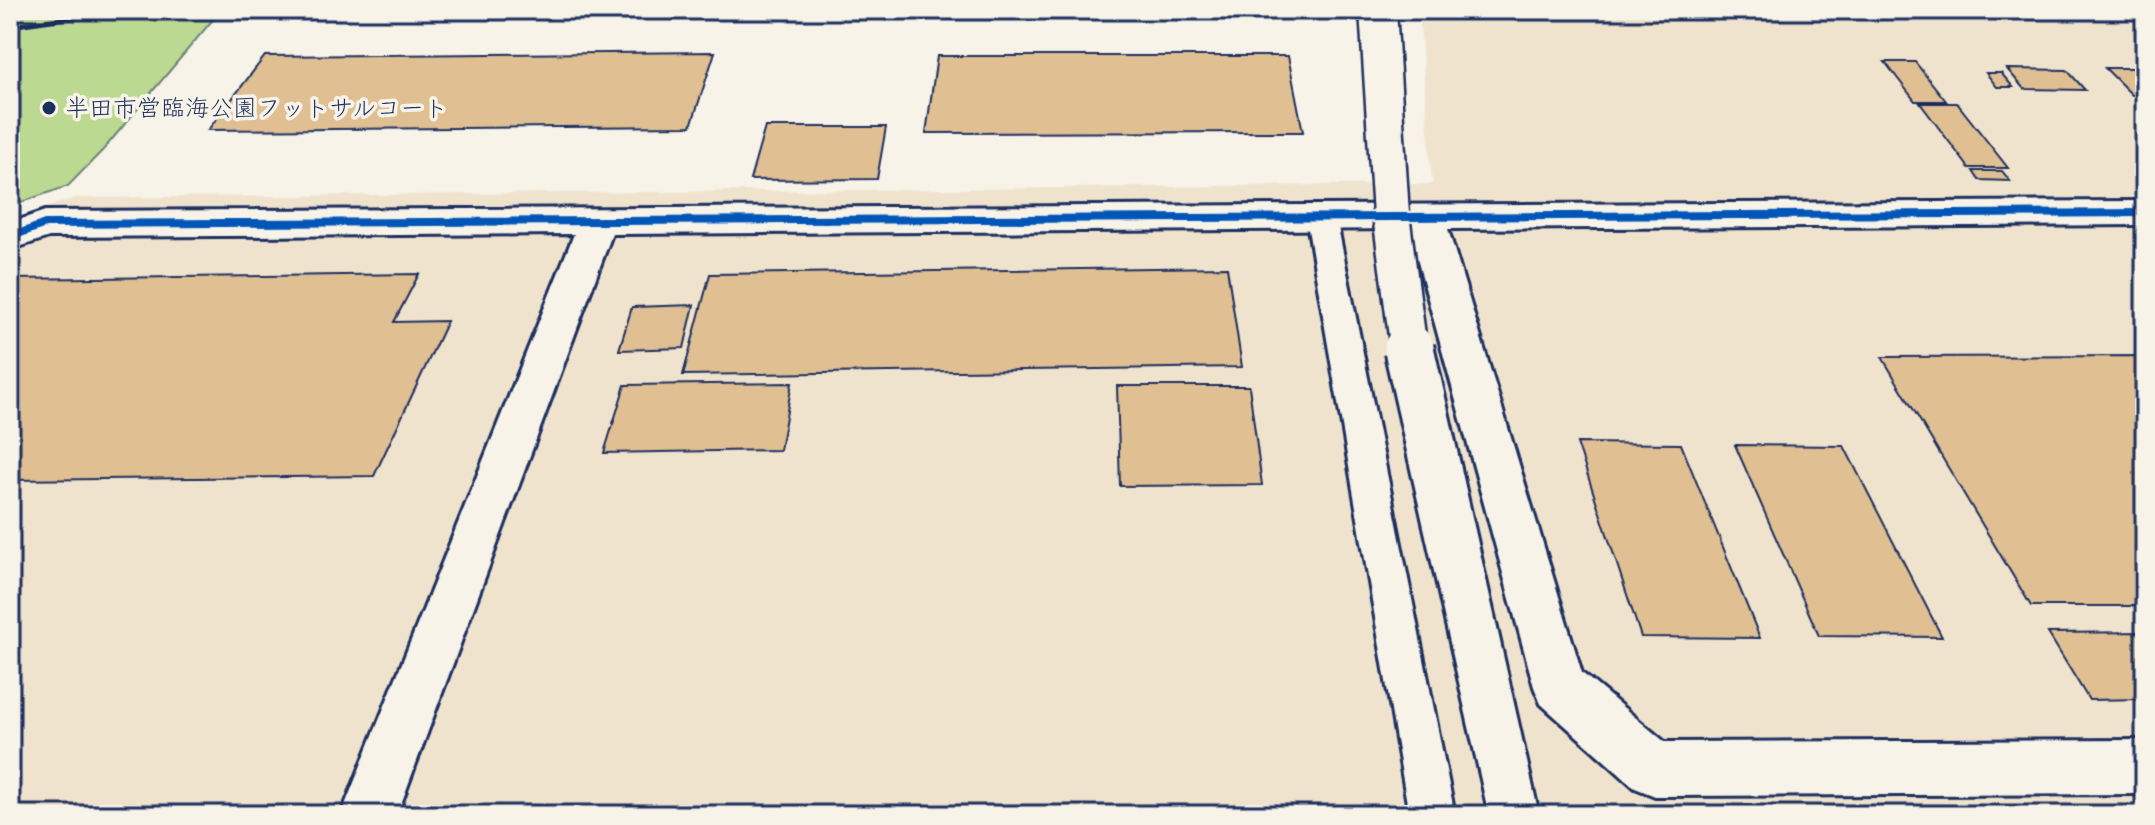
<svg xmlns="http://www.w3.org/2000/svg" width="2155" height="825" viewBox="0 0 2155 825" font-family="Dekko,'Klee One',sans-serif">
<rect width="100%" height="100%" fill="#f7f3e8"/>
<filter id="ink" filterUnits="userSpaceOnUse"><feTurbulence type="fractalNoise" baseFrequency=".0125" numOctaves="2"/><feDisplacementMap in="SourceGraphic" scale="16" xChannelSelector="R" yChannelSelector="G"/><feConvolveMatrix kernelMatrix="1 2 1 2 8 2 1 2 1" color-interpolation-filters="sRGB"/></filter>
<g filter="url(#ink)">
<path fill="#f0e3ce" d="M1419,10H2145V815H10V220L74,198L1432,184Z"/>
<path fill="#bcd991" stroke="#6c8478" stroke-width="2" d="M10,10H221L103,150L68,186L10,206Z"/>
<path fill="#e0bf92" stroke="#1b2f5e" stroke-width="2" d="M715,52L691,126L208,130L265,56Z
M937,56H1288L1303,132L926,133Z
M1885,62H1915L1946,101H1915Z
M2105,68H2145V95H2132Z
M2007,69L2067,70L2085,90L2024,89Z
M1986,73H2001L2013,87H1997Z
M1920,103H1957L2008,168H1969Z
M765,127H886L877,179L750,180Z
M1973,171H2002L2010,181L1979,180Z
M1227,267L1242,367L683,375L710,274Z
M419,274L394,322L447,321L374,476L10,480V279Z
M694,305L684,348L619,350L632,307Z
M2141,356L2145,360V606H2031L1882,357Z
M792,383L780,450L604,453L625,385Z
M1117,386H1249L1262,485L1120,486Z
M1577,443L1681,444L1760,638L1641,637Z
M1735,445L1844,446L1942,637L1819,636Z
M2145,632V699L2089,700L2048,633Z"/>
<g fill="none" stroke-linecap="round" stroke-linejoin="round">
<g stroke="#1b2f5e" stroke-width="6">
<path id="street" d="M1321,207L1332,210L1336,217L1455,815H1409L1306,217L1310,210Z"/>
</g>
<g stroke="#1b2f5e" stroke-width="6">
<path id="secondary" d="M2145,201V225L1448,229L1582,673L1665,742L2145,740V794L1655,796L1635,788L1541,704L1534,687L1409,229L612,234L397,815H341L574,234L49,237L10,250V223L45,211Z"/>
</g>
<use href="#street" fill="#f7f3e8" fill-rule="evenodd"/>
<use href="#secondary" fill="#f7f3e8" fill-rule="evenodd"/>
<path stroke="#1b2f5e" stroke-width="5" d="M10,26L122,10"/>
<g stroke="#1b2f5e" stroke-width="41" stroke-linecap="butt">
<path id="secondary-bridge-far1" d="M1378,10L1391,215L1409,351"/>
</g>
<g stroke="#1b2f5e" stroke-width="55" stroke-linecap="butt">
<path id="secondary-bridge" d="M1409,349L1514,815"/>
</g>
<use href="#secondary-bridge-far1" stroke="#f7f3e8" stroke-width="36"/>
<use href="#secondary-bridge" stroke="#f7f3e8" stroke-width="49"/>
<g stroke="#f7f3e8" stroke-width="12">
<path id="cycleway" d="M10,237L45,224L2145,213"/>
</g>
<use href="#cycleway" stroke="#0057b8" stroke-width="8"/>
</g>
</g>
<circle fill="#1b2f5e" stroke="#f7f3e8" stroke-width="3" cx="49" cy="108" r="8"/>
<g text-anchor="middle" stroke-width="7" stroke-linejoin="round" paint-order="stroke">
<g font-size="24" fill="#1b2f5e" stroke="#f7f3e8" text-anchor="start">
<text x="65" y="116">半田市営臨海公園フットサルコート</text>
</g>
</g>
<rect width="2155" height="825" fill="none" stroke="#f7f3e8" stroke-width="40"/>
<rect x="20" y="20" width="2115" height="785" fill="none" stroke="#1b2f5e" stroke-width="3" filter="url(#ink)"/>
</svg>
